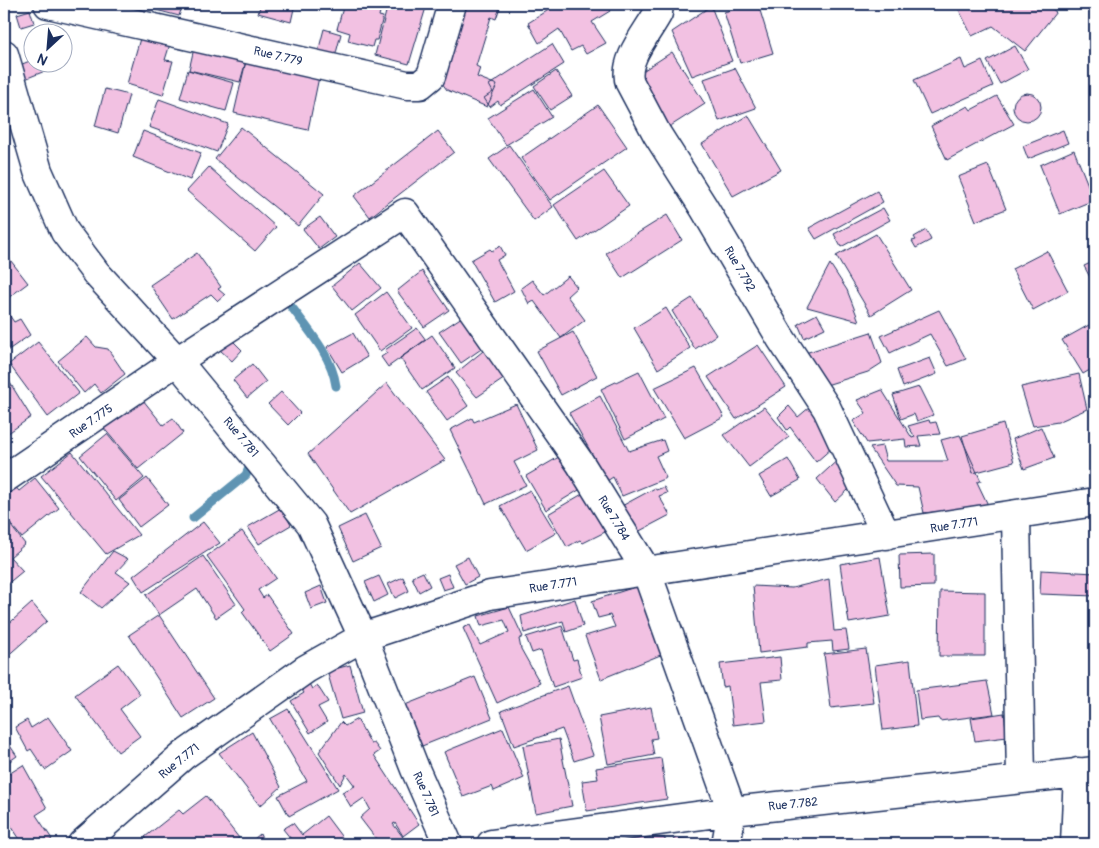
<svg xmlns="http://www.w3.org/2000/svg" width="1099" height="848" viewBox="0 0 1099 848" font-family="Pangolin,sans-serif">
<rect width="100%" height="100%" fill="#fff"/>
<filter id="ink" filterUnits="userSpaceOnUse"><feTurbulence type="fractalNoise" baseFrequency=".02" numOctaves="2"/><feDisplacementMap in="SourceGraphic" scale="10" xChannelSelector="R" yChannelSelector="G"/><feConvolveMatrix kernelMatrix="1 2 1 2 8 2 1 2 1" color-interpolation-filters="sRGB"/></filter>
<g filter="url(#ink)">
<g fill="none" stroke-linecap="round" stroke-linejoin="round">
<path stroke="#5e94b3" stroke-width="9" d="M290,305C308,329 332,356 336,386
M193,518L246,475L251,463"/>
</g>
<path fill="#f2c1e2" stroke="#1b2f5e" d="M129,4H151L149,9Z
M158,4H183L179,16L156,10Z
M261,4H295L291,22L258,13Z
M344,4H382L379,16L383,17L377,40H374L372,47L348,41L350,33L337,29Z
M388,4H427L409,64L375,55Z
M464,4H501L496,19L491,17L476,66L480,68L477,77L497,85L487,107L447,90L442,83Z
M558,4H606L610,11L592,22L606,43L586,54L581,46L571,51L559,29L539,43L528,23Z
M752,4H758L773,53L740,63L724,12Z
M956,4H1045L1056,12L1025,51L993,26L972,36Z
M711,6L732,61L692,76L672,32Z
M30,10L34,23L21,27L17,14Z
M324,29L341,34L335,57L318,52Z
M141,35L170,44L165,60L173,61L163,95L127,84Z
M552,44L564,64L500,105L498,101L490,107L484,98L493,92L489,85Z
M1015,46L1028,69L1000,84L987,61Z
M194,48L246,61L240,82L189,70Z
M672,52L705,104L666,129L638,74Z
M961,59L965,69L982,61L993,86L930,114L914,80Z
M32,60V62H48L50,69L25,79L20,65Z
M246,61L319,77L308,130L234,113Z
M735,68L756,108L719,121L704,79Z
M188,70L234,83L226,111L180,98Z
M556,71L572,96L550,110L534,86Z
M105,89L129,95L118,133L95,126Z
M534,89L552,117L506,145L488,118Z
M1013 107a14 14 0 1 1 28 0a14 14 0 1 1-28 0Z
M997,96L1014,124L947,160L931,126L968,106L971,110Z
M159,99L228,124L217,152L149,127Z
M598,105L627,147L550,200L521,158Z
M748,115L781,170L733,196L702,144Z
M241,127L324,194L298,226L215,159Z
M1063,130L1068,143L1028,159L1023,146Z
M143,131L201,153L190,180L133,157Z
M438,131L454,152L370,217L354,196Z
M509,145L553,207L534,221L489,159Z
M1074,150L1094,200L1060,214L1040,165Z
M988,165L1006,209L976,221L958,177Z
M209,167L276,227L255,251L187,191Z
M604,171L629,206L578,241L554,205Z
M877,191L883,202L816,239L809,228Z
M883,208L890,220L841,247L834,234Z
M667,215L682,240L622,278L606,253Z
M320,217L335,237L319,249L303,229Z
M926,230L931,240L916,248L912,241L916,240L914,237Z
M876,234L911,290L871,315L836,256Z
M500,246L505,255L497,260L514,291L495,302L471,260L490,249L492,251Z
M1047,251L1068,291L1033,310L1012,269Z
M4,252L28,283L4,301Z
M197,253L221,287L218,289L225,295L218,301L211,294L173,319L150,285Z
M1095,261V282L1093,283L1084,266Z
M360,263L381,288L352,311L332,286Z
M830,264L847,290L859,321L807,307Z
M422,271L449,310L424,327L397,291Z
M568,276L577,287L567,296L585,320L561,338L534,301L529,304L521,288L532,280L544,295Z
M386,292L412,328L380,351L355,315Z
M692,298L716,335L695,349L672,311Z
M666,308L690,348L658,369L634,328Z
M5,309L14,322L20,319L30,335L4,353Z
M939,310L966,359L948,366L930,334L890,353L881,336Z
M817,314L825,328L804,338L798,324Z
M465,315L487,345L461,363L439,332Z
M1089,325L1090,327L1095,326V367L1083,374L1062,340Z
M417,328L426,340L388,367L381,357L387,353L385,350Z
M573,332L597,376L561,395L537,351Z
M871,332L882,363L868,372L823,386L802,354Z
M353,333L367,357L342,372L327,347Z
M432,335L455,368L422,390L400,358Z
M87,337L96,347L108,349L125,374L101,393L94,384L84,393L58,361Z
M230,338L242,350L232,361L220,350Z
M38,342L79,393L48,417L9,364Z
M758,345L786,387L736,419L708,377Z
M488,347L511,374L477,397L456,373Z
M930,358L937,374L903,387L897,370Z
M252,364L266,382L247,398L233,380Z
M696,368L724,417L684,438L654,388Z
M639,371L664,419L625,439L601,389Z
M4,373L31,417L4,436Z
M1079,374L1087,409L1058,422L1033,426L1021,387Z
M448,377L468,406L447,421L426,392Z
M1095,382V407L1089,384Z
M387,383L445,460L350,514L308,454Z
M919,387L933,415L917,421L914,414L901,419L893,395Z
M882,390L912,438L915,437L908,426L929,420L930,423L936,422L940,434L918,436L921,446L906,447L905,439L867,443L853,421L866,413L857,400Z
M281,392L300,413L288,425L268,404Z
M139,395L163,425L173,418L183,433L138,469L102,426Z
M600,396L629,451L663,440L667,451L656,456L666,478L622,496L613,477L607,481L569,413Z
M516,404L538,450L514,462L526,485L486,504L450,430L472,418L474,422Z
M789,406L798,417L811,406L841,440L816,462L790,427L787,430L778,417Z
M764,407L789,437L749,467L724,435Z
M1003,424L1014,462L973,473L962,436Z
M1041,427L1054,458L1024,469L1013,439Z
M107,434L144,478L116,501L80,456Z
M960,435L981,481L977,482L989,507L924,513L918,487L896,486L870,448L882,446L886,461H948L941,440Z
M72,452L139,535L106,554L41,476Z
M564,454L584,487L546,510L526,476Z
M842,456L860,479L835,502L817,479Z
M788,459L800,480L771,496L759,476Z
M35,478L59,508L22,538L4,516V490L12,483L19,491Z
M147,478L168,505L139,527L119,500Z
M664,487L667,493L659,496L670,515L632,535L618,508L655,488L656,490Z
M530,490L556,533L526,550L500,506Z
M584,493L607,531L583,543L580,540L567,547L548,514Z
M281,508L291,525L259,544L248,527Z
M365,515L381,548L353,561L338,528Z
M4,517L25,544L10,557L23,571L6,585L4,583Z
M203,522L220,543L143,592L133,576Z
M242,531L276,578L258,590L263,598L267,595L294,634L270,651L242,612L245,609L207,556Z
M113,551L128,559L116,572L130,582L101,608L81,592Z
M934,554V586L900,587L899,555Z
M203,556L236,604L216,618L197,589L159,615L146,595Z
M468,557L478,577L465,584L454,564Z
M880,557L890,616L849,623L840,564Z
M1041,570L1095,573V596L1040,594Z
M423,572L430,586L419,592L412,577Z
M448,574L453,587L443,590L438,578Z
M379,576L388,595L374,602L365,582Z
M403,577L409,591L395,598L388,584Z
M829,579L834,631L846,630L849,649L833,651L832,641L808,643V647L759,653L753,586L792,588Z
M641,585L668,652L601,679L585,636L615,627L610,615L598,618L592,601Z
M321,586L327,603L311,609L305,593Z
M940,591L985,592V656H939Z
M575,599L583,626L566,632L563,621L524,633L521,616Z
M32,603L47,621L4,659V628Z
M509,607L523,637L519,639L521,649L540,683L497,703L463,628L470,625L480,645L509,632L504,620L481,626L478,616Z
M159,615L214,698L183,718L129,635Z
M562,626L573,660L577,659L582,677L553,687L541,650L532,653L526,637Z
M866,649L874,703L831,708L824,654Z
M780,657L782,680L761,682L766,721L733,725L728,686L723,687L720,664Z
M910,660L917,726L883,730L875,665Z
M118,664L140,694L120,709L140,736L118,752L75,695Z
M350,665L363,713L341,719L327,671Z
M475,677L492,718L422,746L405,705Z
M987,681L994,714L940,721L938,718L920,720L916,690Z
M308,682L312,689L317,685L328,702L318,707L327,722L310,733L291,701L304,693L300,687Z
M568,686L593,755L574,761L562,729L514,746L501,711Z
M651,707L657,738L651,739L654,755L608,764L599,717Z
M288,709L338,789L289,816L278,796L307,781L270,719Z
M1004,713L1007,737L975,741L971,718Z
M48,717L72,751L45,770L31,749L28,751L15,727L27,720L31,728Z
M357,719L371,744L374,743L380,751L374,755L419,824L403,836L395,823L393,824L403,837L394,844H380L360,818L370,809L364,798L351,807L342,792L355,786L346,774L340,785L319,752L341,722L345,726Z
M503,728L524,778L494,791L492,786L463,797L444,752Z
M252,732L281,787L260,806L219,753Z
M4,737L17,756L4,765Z
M559,739L572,806L536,813L523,746Z
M661,758L667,799L587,811L582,781L598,779L596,768Z
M23,765L47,808L36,815L52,839L45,844H23L4,815V777Z
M206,796L239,838L231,844H151L145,837L179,810L183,814Z
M326,816L347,844H295L283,829L293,823L302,835Z
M260,834L264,844H248Z
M621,836L665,838V844H621Z
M674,838L710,841L709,844H673Z"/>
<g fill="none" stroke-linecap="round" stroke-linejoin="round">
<g stroke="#1b2f5e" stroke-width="31">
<path id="minor" d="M48,4L407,85H420L431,76L452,4
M659,4L658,13C648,32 622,61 630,83L657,134L704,208L780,337L827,409L886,535
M4,54L38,171L65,232L96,273L177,361L311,524L363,637L415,769L448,844
M4,479L177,361L405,213L580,463L646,570L732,811L726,844
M1016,516L1021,778
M82,844L184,755L306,669L363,637L490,595L1095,502
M491,844L732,811L1095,771
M1075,844L1078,772"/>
</g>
<use href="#minor" stroke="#fff" stroke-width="28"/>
</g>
</g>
<g text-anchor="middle" stroke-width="4.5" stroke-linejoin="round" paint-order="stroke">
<g font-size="12" fill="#1b2f5e" stroke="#fff">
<text transform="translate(278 56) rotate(13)" y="4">Rue 7.779</text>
<text transform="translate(740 269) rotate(60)" y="4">Rue 7.792</text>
<text transform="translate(91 421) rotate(-35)" y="4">Rue 7.775</text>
<text transform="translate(241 437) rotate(50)" y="4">Rue 7.781</text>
<text transform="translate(614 518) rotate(59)" y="4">Rue 7.784</text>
<text transform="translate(954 525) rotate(-9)" y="4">Rue 7.771</text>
<text transform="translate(553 585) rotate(-9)" y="4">Rue 7.771</text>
<text transform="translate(179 761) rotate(-39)" y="4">Rue 7.771</text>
<text transform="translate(426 794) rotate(66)" y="4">Rue 7.781</text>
<text transform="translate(793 804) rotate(-6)" y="4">Rue 7.782</text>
</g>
</g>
<rect width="1099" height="848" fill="none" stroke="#fff" stroke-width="20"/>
<rect x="10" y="10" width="1079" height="828" fill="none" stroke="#1b2f5e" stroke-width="2" filter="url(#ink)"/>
<g transform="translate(48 48) rotate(206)"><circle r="24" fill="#ffffff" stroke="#a4acbf"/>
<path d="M0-4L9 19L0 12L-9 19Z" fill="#1b2f5e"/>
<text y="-8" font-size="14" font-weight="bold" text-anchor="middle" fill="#1b2f5e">N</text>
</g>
</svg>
